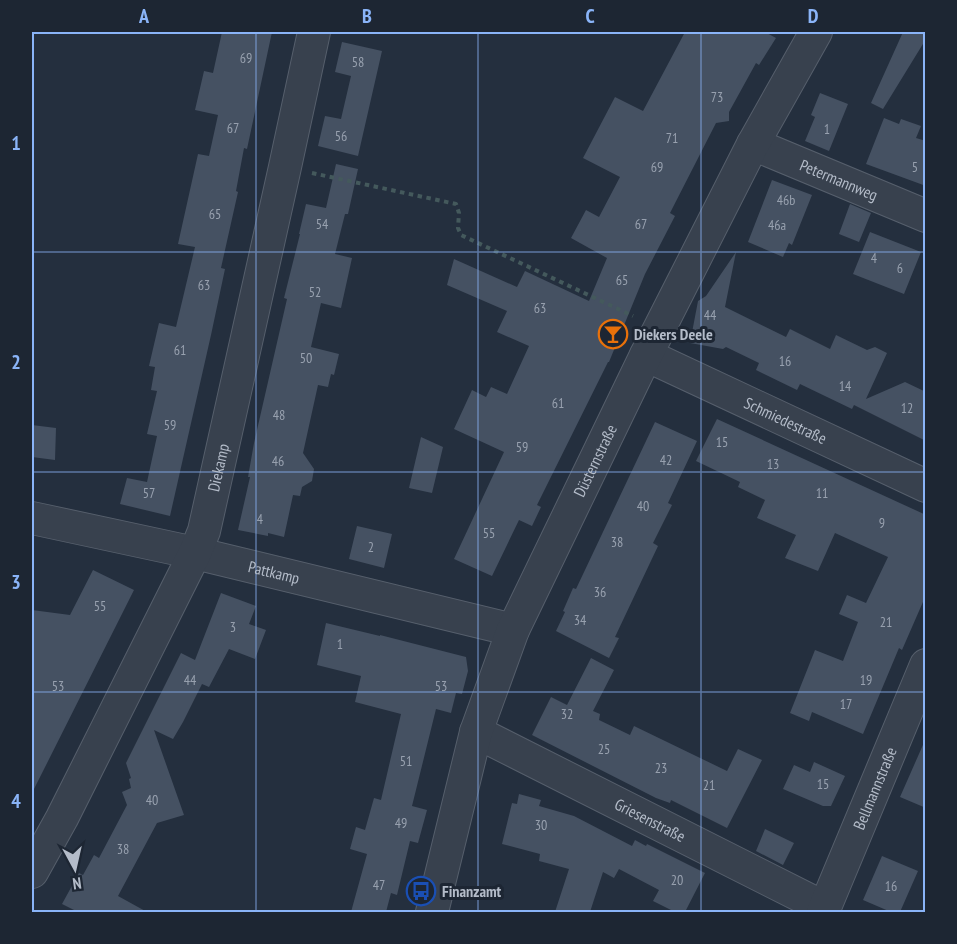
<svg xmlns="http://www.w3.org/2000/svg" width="957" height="944" viewBox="0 0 957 944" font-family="'PT Sans Narrow',sans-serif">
<rect width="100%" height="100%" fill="#242f3e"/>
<path fill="#455162" d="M222,32H272L247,149L244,148L236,191L238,192L221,268L225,269L211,335L170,516L120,504L127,478L147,482L157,436L147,434L157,391L151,390L155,367L149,366L159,323L176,327L195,247L178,244L198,154L209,156L218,115L195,110L204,71L213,73Z
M685,32H765L776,38L759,65L756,63L729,112V121L716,123L670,213L675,216L645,274L609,362H608L537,505L541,507L532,526L519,520L492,576L454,559L504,452L454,429L472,390L486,397L491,387L507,394L529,346L497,332L507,311L447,285L454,259L517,287L525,271L589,301L607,258L571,238L586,210L599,217L620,177L583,158L615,97L643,111Z
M903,32H926V39L883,109L871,103Z
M342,42L382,51L358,156L318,146L325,116L341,119L351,76L335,72Z
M820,93L848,104L829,151L805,141L815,117L811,115Z
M884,118L899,124L901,119L921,126L916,138L926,141V186L866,164Z
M336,164L358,169L348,214H345L335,254L352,258L341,308L321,303L311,347L339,354L334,375L331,374L328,387L318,385L303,453L314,469L312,481L302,487L300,496L293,495L284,537L268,533V536L238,530L250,477H248L254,443L287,299L284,298L300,234H299L306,204L326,208Z
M772,180L812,195L792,245L789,243L783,257L748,242Z
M850,204L871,213L859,242L839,234Z
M870,232L921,252L904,294L853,274Z
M736,252L725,307L786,337L790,329L830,349L836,335L867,350L875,347L887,353L866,399L905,382L926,392V441L854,405L852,409L800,384L797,390L756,370L759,363L726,347L723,349L690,343L698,301L706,296Z
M717,419L926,515V595L902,650L899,648L863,734L812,712L809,721L790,713L815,650L843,661L858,622L839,614L847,595L866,603L888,557L835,533L818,571L785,558L796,535L757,518L765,500L738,487L740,482L696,461Z
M655,422L697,441L668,503L672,505L653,543L658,546L615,637L619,638L609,658L556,631L565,612L563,611L573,588L576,589Z
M32,425L56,428L55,460L32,457Z
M421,437L443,447L432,493L409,488Z
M357,526L392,534L384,568L349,559Z
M93,570L134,590L32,793V610L70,615Z
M221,593L256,606L249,624L266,630L255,659L229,649L209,687L202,684L183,722L173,739L154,730L184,815L157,823L118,896L147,912H78L62,904L79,873L83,875L94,855L99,858L127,805L122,792L131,788L129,779L131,778L126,763L181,653L195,660Z
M326,623L380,636V635L466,657L468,671L462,694L456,693L451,713L436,709L412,806L427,810L418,843L410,841L397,895L391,893L386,912H351L367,854L350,849L356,827L365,830L374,798L381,800L401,714L355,702L361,676L317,665Z
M591,658L614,670L593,711L600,714L599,720L630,735L634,726L727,771L738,749L762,760L727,828L671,800L670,803L656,798L532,735L551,697L567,705Z
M926,738V808L900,797Z
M814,762L845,776L831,806H823L783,789L794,765L810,772Z
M519,794L541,800L539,806L574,816L632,846L635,840L646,846L647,844L705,873L685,912H675L653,901L659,890L619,869L614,878L603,872L590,912H555L569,869L539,861L540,854L502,844L512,803L517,804Z
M765,829L794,843L783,865L756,851Z
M882,856L918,871L900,912H891L863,900Z"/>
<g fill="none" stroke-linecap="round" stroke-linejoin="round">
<g stroke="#565f6c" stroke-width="34">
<g id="minor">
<path id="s1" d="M753,144L926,216"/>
<path id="s2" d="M646,355L926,486"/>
<path id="s3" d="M32,518L195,553L513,630"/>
<path id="s4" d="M476,732L825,908"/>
<path id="s5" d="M32,872L62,818L195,553L204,531L285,167L314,32"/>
<path id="s6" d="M432,912L476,732L513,630L646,355L753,144L816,32"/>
<path id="s7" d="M823,912L926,665"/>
</g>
</g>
<path stroke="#44595c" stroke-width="4" stroke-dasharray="4.5 4.5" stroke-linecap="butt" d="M312,173L456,204L459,213L458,228L461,235L633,316"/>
<use href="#minor" stroke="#38414e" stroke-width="32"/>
</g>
<path fill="none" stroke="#8ab4f8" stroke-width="1.5" stroke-opacity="0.55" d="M256,32V912M478,32V912M701,32V912M32,252H926M32,472H926M32,692H926"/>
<defs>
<g id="bar-ring" transform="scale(1.5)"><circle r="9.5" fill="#1d2633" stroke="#e8710a" stroke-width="1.5"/><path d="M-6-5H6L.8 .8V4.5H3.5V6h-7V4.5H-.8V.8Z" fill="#e8710a"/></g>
<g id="bus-ring" transform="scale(1.5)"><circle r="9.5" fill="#1d2633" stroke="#1a4fb4" stroke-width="1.5"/><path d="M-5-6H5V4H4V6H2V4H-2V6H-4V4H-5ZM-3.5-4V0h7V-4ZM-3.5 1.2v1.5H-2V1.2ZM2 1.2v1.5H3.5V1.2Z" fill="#1a4fb4"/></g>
</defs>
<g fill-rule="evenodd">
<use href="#bar-ring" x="613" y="334"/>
<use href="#bus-ring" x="421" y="891"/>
</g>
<g text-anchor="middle" stroke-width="6" stroke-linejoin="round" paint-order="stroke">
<g font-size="14" fill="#98a1af">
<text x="246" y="63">69</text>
<text x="358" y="67">58</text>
<text x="717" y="102">73</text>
<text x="233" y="133">67</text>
<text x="827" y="134">1</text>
<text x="341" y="141">56</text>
<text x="672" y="143">71</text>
<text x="657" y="172">69</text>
<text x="915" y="172">5</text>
<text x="786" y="205">46b</text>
<text x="215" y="219">65</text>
<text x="322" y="229">54</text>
<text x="641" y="229">67</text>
<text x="777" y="230">46a</text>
<text x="874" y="263">4</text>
<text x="900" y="273">6</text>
<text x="622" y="285">65</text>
<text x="204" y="290">63</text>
<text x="315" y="297">52</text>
<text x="540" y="313">63</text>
<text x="710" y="320">44</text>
<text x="180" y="355">61</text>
<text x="306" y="363">50</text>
<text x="785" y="366">16</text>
<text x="845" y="391">14</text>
<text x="558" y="408">61</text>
<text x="907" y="413">12</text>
<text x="279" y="420">48</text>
<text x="170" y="430">59</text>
<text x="722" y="447">15</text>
<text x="522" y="452">59</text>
<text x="666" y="465">42</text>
<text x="278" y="466">46</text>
<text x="773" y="469">13</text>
<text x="149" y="498">57</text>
<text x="822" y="498">11</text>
<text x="643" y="511">40</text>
<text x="260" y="524">4</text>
<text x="882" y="528">9</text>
<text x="489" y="538">55</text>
<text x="617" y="547">38</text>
<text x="371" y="552">2</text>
<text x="600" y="597">36</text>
<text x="100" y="611">55</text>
<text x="580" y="625">34</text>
<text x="886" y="627">21</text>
<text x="233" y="632">3</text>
<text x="340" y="649">1</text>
<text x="190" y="685">44</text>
<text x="866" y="685">19</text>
<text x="58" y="691">53</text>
<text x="441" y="691">53</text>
<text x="846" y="709">17</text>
<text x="567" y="719">32</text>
<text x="604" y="754">25</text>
<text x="406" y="766">51</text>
<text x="661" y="773">23</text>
<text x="823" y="789">15</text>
<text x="709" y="790">21</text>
<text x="152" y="805">40</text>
<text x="401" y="828">49</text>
<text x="541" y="830">30</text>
<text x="123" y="854">38</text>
<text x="677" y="885">20</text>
<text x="379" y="890">47</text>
<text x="891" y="891">16</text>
</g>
<g font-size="16" fill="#b4bcc9" stroke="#1d2633">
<text dy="6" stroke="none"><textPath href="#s1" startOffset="93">Petermannweg</textPath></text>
<text dy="6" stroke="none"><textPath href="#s2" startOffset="154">Schmiedestraße</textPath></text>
<text dy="6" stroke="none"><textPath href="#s6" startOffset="482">Düsternstraße</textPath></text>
<text dy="6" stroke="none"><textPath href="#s5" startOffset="447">Diekamp</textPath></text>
<text dy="6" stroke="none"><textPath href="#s3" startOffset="248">Pattkamp</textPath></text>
<text dy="6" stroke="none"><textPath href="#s7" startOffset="134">Bellmannstraße</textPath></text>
<text dy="6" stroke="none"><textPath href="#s4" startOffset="195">Griesenstraße</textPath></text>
</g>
<g font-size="16" font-weight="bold" fill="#b4bcc9" stroke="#1d2633" text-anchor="start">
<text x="634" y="340">Diekers Deele</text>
<text x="442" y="897">Finanzamt</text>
</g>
</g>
<rect width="957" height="944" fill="none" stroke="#1d2633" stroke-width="66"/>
<g transform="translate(75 869) rotate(172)" stroke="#1d2633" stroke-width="4.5" paint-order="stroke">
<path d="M0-4.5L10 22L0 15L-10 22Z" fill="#b4bcc9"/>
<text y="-9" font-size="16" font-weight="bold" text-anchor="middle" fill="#b4bcc9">N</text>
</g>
<rect x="33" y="33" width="891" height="878" fill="none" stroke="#8ab4f8" stroke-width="2"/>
<g font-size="20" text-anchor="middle" font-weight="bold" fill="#8ab4f8">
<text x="144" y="23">A</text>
<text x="367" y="23">B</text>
<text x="590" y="23">C</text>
<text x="813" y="23">D</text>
<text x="16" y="150">1</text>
<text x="16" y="369">2</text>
<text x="16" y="589">3</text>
<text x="16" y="808">4</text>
</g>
</svg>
